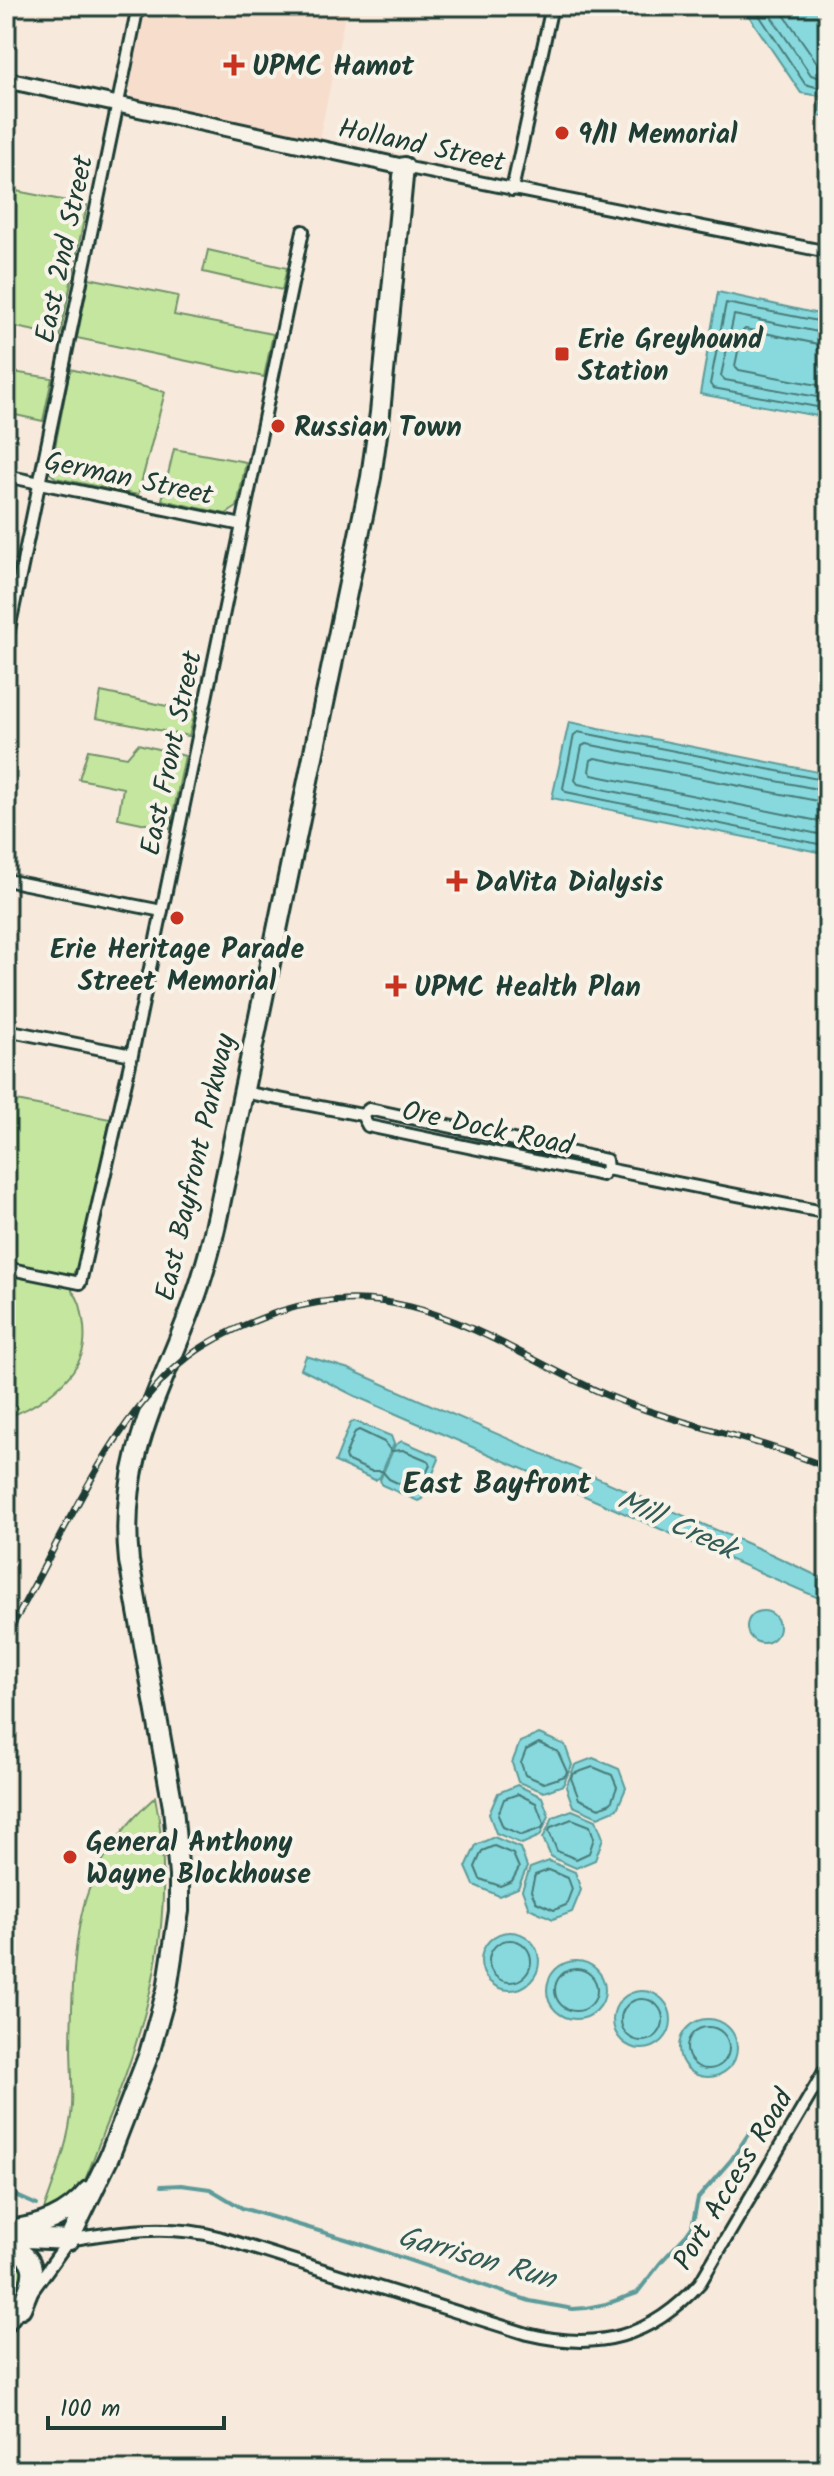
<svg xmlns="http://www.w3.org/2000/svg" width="834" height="2476" viewBox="0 0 834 2476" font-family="Kalam,sans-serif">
<rect width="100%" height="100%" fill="#f7e9db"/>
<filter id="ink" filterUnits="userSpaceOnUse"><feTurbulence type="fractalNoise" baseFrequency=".0125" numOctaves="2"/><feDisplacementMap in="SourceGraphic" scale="16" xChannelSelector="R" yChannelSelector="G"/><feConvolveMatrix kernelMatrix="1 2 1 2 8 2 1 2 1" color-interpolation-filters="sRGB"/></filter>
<g filter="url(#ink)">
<path fill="#f7ddcc" d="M145,6H347L319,139L132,99L128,89Z"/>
<path fill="#c5e69f" stroke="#72926a" stroke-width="2" d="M6,189L87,205L60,336L6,325Z
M208,250L287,268L282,290L203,272Z
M89,278L178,296L174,315L273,334L264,377L77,338Z
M70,369L165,392L138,495L56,478L50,473Z
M6,371L52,378L43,421L6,413Z
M174,449L246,462L237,507L226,514L162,500Z
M101,692L195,712L189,736L96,718Z
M138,744L185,756L170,829L118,818L123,788L79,779L88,750L127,757Z
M6,1099L110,1119L80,1265L74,1272L72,1291C80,1299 81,1308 83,1319C85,1331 86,1344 81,1356C71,1383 33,1410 6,1417Z
M155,1797C179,1914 148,2026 103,2132C98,2146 85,2185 77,2195C69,2204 51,2211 41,2218C54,2181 69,2145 72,2106C73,2085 71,2065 71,2044C72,2000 73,1933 88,1892C101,1856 127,1822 155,1797Z
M6,2262L17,2268L22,2266C27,2284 15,2302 6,2317Z"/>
<path fill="#87d9de" stroke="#5d9b9a" stroke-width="2" d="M745,6L828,7V117L818,116L821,96L801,93L747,13Z
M718,292L828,316V418L700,394Z
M569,722L828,774V854L552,798Z
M306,1356L349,1369L771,1554L828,1581V1602L355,1396L301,1369Z
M354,1421L391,1436L394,1444L380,1477L375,1480L335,1462L350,1424Z
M402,1441L437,1456L439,1459L422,1499L418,1501L382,1485L380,1480L395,1445Z
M747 1627a16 16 0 1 1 32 0a16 16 0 1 1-32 0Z
M539,1734L565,1745L572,1765L563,1785L544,1792L518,1782L512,1763L520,1742Z
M593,1758L619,1769L626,1788L617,1809L598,1817L573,1806L566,1787L575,1765Z
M517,1785L542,1797L549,1816L540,1836L522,1844L496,1833L489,1814L498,1793Z
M572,1810L596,1820L603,1838L595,1860L576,1868L551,1857L543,1838L553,1817Z
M494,1837L520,1848L527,1867L518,1888L499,1896L474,1885L466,1867L476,1845Z
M549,1861L575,1872L581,1890L572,1912L553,1919L529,1908L522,1890L530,1868Z
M481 1961a29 29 0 1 1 58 0a29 29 0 1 1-58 0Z
M547 1990a29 29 0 1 1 58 0a29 29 0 1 1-58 0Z
M613 2020a29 29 0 1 1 58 0a29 29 0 1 1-58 0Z
M679 2048a29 29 0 1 1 58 0a29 29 0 1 1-58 0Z"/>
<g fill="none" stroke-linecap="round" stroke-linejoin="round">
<path stroke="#497b78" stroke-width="2" d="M753,6L805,84L823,89L828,94
M764,6L811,75L828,80
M778,6L818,64L828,67
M828,323L726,303L710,384L713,388L828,409
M828,334L734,315L721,376L725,380L828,399
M828,346L745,329L742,332L735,366L739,370L828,387
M828,781L578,732L574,735L563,788L566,792L828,846
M828,791L586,744L582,746L575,780L578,784L828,836
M828,803L595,758L591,760L589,771L592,775L828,823
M359,1430L384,1442L391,1451L403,1450L429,1461L430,1465L419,1490L415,1491L389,1479L382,1471H371L346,1460L345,1456L355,1432Z
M539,1743L558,1752L567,1772L565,1776L544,1783L525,1775L521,1763L526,1750Z
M593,1767L612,1775L617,1787L611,1803L599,1808L579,1799L571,1778L573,1774Z
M518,1794L536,1803L544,1824L542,1828L522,1835L503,1827L498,1815L504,1799Z
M572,1819L590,1826L594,1838L589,1853L576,1859L557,1851L549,1831L551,1827Z
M494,1846L513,1854L519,1868L512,1881L500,1886L480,1879L475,1867L482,1851Z
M549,1870L568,1878L572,1889L566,1905L554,1910L536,1902L531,1891L535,1875Z
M489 1961a21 21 0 1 1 42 0a21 21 0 1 1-42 0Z
M555 1990a21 21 0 1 1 42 0a21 21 0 1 1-42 0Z
M621 2020a21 21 0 1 1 42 0a21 21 0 1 1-42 0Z
M687 2048a21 21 0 1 1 42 0a21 21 0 1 1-42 0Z"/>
<path stroke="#5d9b9a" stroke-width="4" d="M161,2186L181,2185L210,2189L242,2208L349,2240L530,2301L573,2309L586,2308L606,2304L637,2293L661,2262L687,2234L692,2227L698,2198L731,2160L751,2130
M6,2191L37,2205"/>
<g stroke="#1f3d34" stroke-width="16">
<path id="street" d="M404,167L828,252
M512,190L552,6
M6,476L242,525
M6,644L138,6
M6,880L162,911
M6,1030L132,1055
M243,1092L362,1115
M362,1115L368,1126L602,1175L607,1169L828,1213
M362,1115L369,1109L606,1160L607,1169
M6,1268L80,1283L132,1055L303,231
M33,2290L69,2240C118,2231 169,2224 218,2237L527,2334C598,2351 651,2338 700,2283L828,2065
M6,2329L24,2304"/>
</g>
<g stroke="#1f3d34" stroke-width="20">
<path id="secondary" d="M6,80L404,167"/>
</g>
<g stroke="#1f3d34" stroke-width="24">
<path id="highway" d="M9,2230C41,2226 67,2217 88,2191
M6,2237L69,2240L109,2157L149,2054L167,1990L179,1911V1876L173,1807L129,1561C118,1457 160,1394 194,1301C203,1276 210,1250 216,1224L371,477L380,413L404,167
M6,2246C44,2258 33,2280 21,2308"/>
</g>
<use href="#street" stroke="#f7f3e8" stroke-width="10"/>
<use href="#secondary" stroke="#f7f3e8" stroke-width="14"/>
<use href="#highway" stroke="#f7f3e8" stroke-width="18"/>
<g stroke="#1f3d34" stroke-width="7">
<path id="rail" d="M6,1636C58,1549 105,1427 182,1362C204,1343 234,1329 262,1318C308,1299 361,1294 410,1307C482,1325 542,1368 609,1396C680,1426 757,1437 828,1468"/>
</g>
<use href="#rail" stroke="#f7f3e8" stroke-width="4" stroke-dasharray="12" stroke-linecap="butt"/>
</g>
</g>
<g fill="#c8321e" stroke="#f7f3e8" stroke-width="3">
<path d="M230 53h8v8h8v8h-8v8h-8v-8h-8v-8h8z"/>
<circle cx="562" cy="133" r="8"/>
<rect x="554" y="346" width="16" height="16" rx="4"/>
<circle cx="278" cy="426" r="8"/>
<path d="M453 869h8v8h8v8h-8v8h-8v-8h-8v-8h8z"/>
<circle cx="177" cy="918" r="8"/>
<path d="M392 974h8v8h8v8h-8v8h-8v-8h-8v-8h8z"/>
<circle cx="70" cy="1857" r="8"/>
</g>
<g text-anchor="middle" stroke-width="8" stroke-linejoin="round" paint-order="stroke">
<g font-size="28" font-weight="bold" fill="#1f3d34" stroke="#f7f3e8" text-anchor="start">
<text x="252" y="75">UPMC Hamot</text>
<text x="578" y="143">9/11 Memorial</text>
<text x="578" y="348">Erie Greyhound<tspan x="578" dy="32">Station</tspan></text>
<text x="294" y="436">Russian Town</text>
<text x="475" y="891">DaVita Dialysis</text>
<text x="177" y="958" text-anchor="middle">Erie Heritage Parade<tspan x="177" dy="32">Street Memorial</tspan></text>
<text x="414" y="996">UPMC Health Plan</text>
<text x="86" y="1851">General Anthony<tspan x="86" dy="32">Wayne Blockhouse</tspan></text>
</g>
<g font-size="28" fill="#1f3d34" stroke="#f7f3e8">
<text transform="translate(422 144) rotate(12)" y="10">Holland Street</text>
<text transform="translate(63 249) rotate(-78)" y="10">East 2nd Street</text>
<text transform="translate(129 477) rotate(12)" y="10">German Street</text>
<text transform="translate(170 753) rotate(-78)" y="10">East Front Street</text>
<text transform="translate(488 1127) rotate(12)" y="10">Ore Dock Road</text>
<text transform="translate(194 1167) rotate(-77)" y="10">East Bayfront Parkway</text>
<text transform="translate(732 2179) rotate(-59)" y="10">Port Access Road</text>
</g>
<g font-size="30" font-weight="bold" fill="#1f3d34" stroke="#f7f3e8">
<text x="497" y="1493">East Bayfront</text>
</g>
<g font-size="30" font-style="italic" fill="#345c56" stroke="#f7f3e8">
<text transform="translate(677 1524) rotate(25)" y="10">Mill Creek</text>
<text transform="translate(477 2257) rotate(16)" y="10">Garrison Run</text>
</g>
</g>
<rect width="834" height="2476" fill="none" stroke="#f7f3e8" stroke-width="32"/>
<rect x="16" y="16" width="802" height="2444" fill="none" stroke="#1f3d34" stroke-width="3" filter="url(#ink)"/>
<path d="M48 2416v12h176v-12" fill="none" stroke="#1f3d34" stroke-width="4"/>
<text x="60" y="2416" font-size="24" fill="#1f3d34" stroke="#f7f3e8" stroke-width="6" paint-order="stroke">100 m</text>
</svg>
